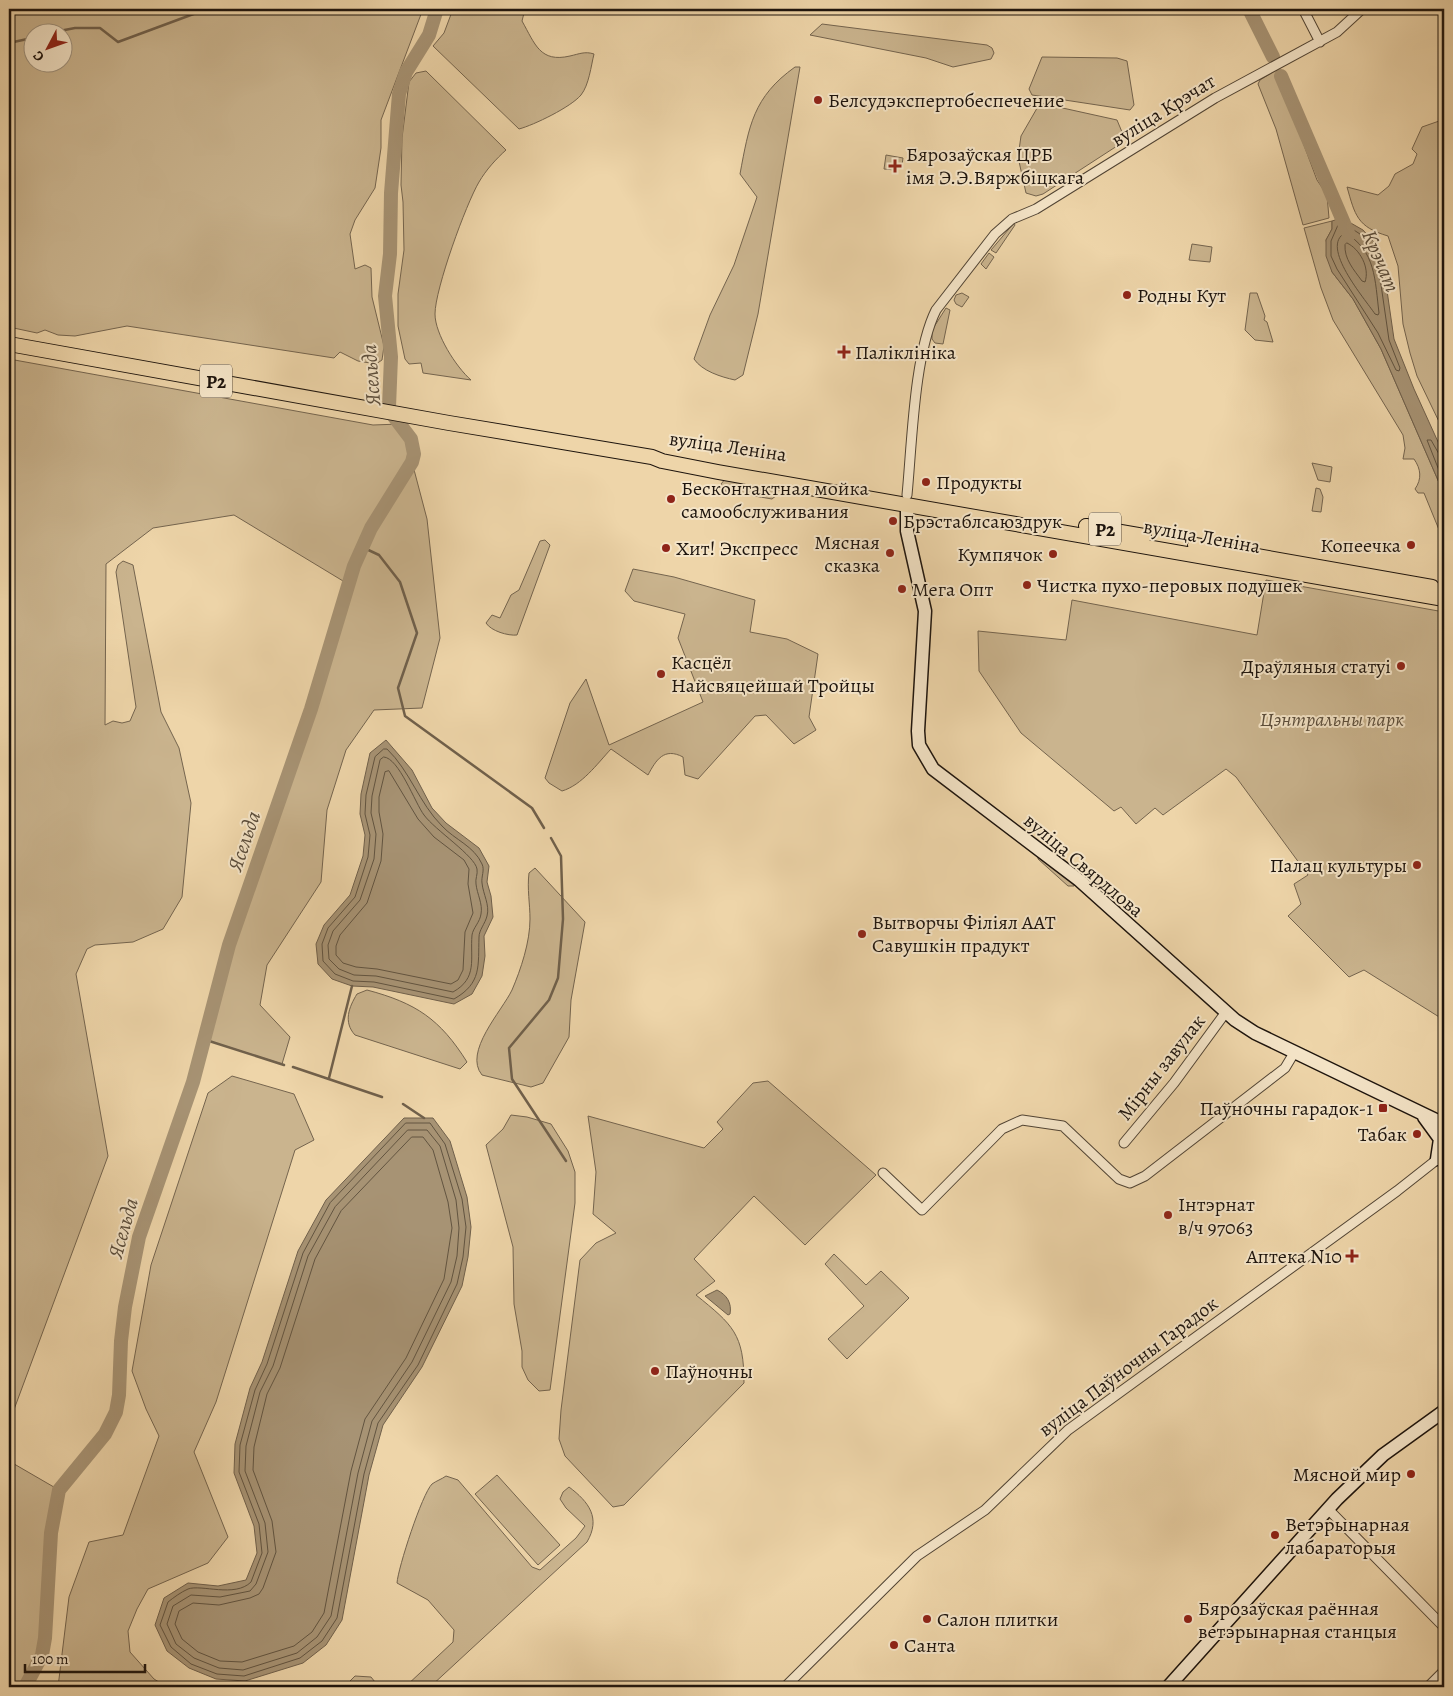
<svg xmlns="http://www.w3.org/2000/svg" width="1453" height="1696" viewBox="0 0 1453 1696" font-family="Alegreya,serif">
<rect width="100%" height="100%" fill="#eed5a9"/>
<filter id="stains"><feTurbulence type="fractalNoise" baseFrequency=".004" numOctaves="4"/><feColorMatrix values="0 0 0 0 .2 0 0 0 0 .09 0 0 0 0 .02 0 0 0 .5 -.17"/></filter>
<radialGradient id="worn" r=".72"><stop offset=".6" stop-color="#630" stop-opacity="0"/><stop offset="1" stop-color="#630" stop-opacity=".3"/></radialGradient>
<path fill="#cab48e" stroke="#74644e" fill-rule="evenodd" d="M9,9H423L381,120V148L375,188L355,220L350,234L355,269L365,265L371,268L372,297L384,346L382,360L376,364L358,361L340,352L334,358L127,326L75,336L58,335L45,330L37,333L9,327ZM32,32H62V62H32Z
M453,9H525L522,21C535,44 540,63 570,56C579,54 585,51 594,54C591,66 589,85 581,95C571,107 534,125 519,129L433,46L444,33Z
M822,24L987,45L992,48L994,53L991,59L953,67L926,58L810,35Z
M1042,57L1117,58L1127,61L1134,105L1130,110L1032,95L1029,89Z
M795,67H800L758,314L743,375L735,380C721,377 702,371 694,359L710,315L734,265L757,197L740,174C749,126 753,97 795,67Z
M1276,70L1317,180L1327,195L1329,218L1303,225L1276,129L1258,84L1260,80Z
M426,71L506,150C496,159 486,170 479,182C466,204 435,289 435,314C435,334 456,367 471,380L423,373L421,363L409,364L405,359L398,326V294L404,250L403,202L401,185L402,138L409,82L416,73Z
M1040,103L1117,120L1122,132L1117,146L1043,194L1036,196L1026,193L1018,157L1021,136Z
M1444,117V432L1417,376L1410,353L1403,324L1398,266L1388,236C1357,227 1355,215 1347,187L1378,195L1389,186L1395,174L1413,164L1417,154L1412,149L1422,127L1442,120Z
M886,155L903,158L902,165L895,170L884,169Z
M1332,221V229L1326,240L1332,272L1353,299L1381,349L1444,494V564L1442,561V537L1424,493H1418L1415,489C1422,479 1421,469 1414,459H1403L1405,448L1403,435L1333,320L1321,288L1304,228Z
M1014,223L1015,225L996,253L991,250Z
M1192,244L1212,247L1210,262L1189,260Z
M989,253L994,257L986,269L981,264Z
M962,293L969,297L962,307L956,304L954,300L956,295Z
M1250,293H1257L1265,316L1264,320L1267,322L1273,342L1255,340L1245,330Z
M946,308L950,310L943,344L935,343L932,339V330Z
M9,359L373,425L400,424L406,431L414,446L412,462L427,519L440,638L422,708L374,710L346,750L327,810L321,882L267,965L260,1005L290,1037L282,1064L206,1040L229,945L311,709L348,584L234,515L153,528L106,564L105,725L113,721L122,723L130,721L136,707L116,572L118,565L123,561L133,565L161,712L179,748L191,803L182,897L163,929L133,942L95,945L87,949L76,974L108,1156L9,1423Z
M1312,463L1332,467L1330,482L1318,480Z
M726,478L774,486L777,495L772,499L725,491L721,484Z
M1316,488L1320,489L1323,497L1321,512L1312,511Z
M545,540L550,545L517,635C508,636 491,631 486,623L492,615L500,618L511,595L519,590L540,541Z
M633,569L674,577L755,600L750,632L787,639L818,654L809,717L816,730L794,744L766,715L755,716L698,779L685,775L683,757C664,747 656,760 648,775L611,749C597,764 582,785 562,791L549,783L545,778L570,703L586,679L609,745L703,702L678,638L685,614L634,601L625,591Z
M1266,580L1444,612V1020L1364,970L1349,977L1288,916L1301,904L1294,884L1308,875L1236,777L1226,769L1163,815L1155,808L1136,824L1121,807L1114,811L1021,733L979,671L978,631L1066,640L1072,600L1257,635Z
M1038,854L1075,883L1074,886H1068L1038,859Z
M535,868L585,922L571,1000L569,1037L543,1083L531,1087L482,1075C463,1052 502,1011 512,990C521,969 530,942 530,919C530,904 527,889 529,873Z
M367,990C416,1003 440,1019 467,1062L460,1069L355,1035C343,1022 349,1007 357,994Z
M232,1076L294,1094L314,1140L295,1150L216,1402L194,1452L228,1537L208,1563L148,1589L137,1609L128,1631L130,1652L154,1679L167,1687H58L69,1597L89,1542L123,1535L159,1436L146,1409L132,1371L151,1265L208,1093Z
M768,1081L876,1175L805,1245L754,1196L694,1259L715,1281L696,1295C733,1325 744,1334 744,1383L624,1505L613,1507L565,1456L559,1439L561,1410L580,1260L596,1243L616,1233L593,1214L596,1172L588,1116L704,1148L723,1129L717,1122L753,1083Z
M511,1115L527,1117L551,1124L568,1151L575,1172V1203L550,1390L539,1391L528,1380L522,1367V1351L514,1304L513,1247L486,1145L503,1129Z
M834,1254L866,1285L881,1271L909,1298L847,1359L828,1339L864,1306L825,1264Z
M9,1461L59,1490C54,1510 51,1530 49,1551C46,1601 53,1639 27,1684L28,1687H9Z
M497,1475L560,1545L538,1565L475,1494Z
M446,1476L458,1480L532,1567L540,1570L576,1538L585,1526L566,1508L560,1499L563,1492L569,1487C589,1502 601,1518 587,1542L430,1687H405L453,1642L454,1630L428,1600L397,1583C398,1568 422,1494 432,1484C436,1481 442,1479 446,1476Z
M355,1676L371,1677L379,1687H347L348,1683Z"/>
<path fill="#a79374" stroke="#70604b" d="M1347,216L1349,222L1363,230L1374,242L1382,256L1394,339L1414,389L1444,455V494L1381,349L1353,299L1332,272L1326,256V240L1332,229V221Z
M386,740L412,770L432,808L446,823L479,848L489,866L487,882L491,896L493,917L484,936L485,956L482,976L472,994L454,1004L373,987L352,986L332,979L318,964L316,944L324,925L350,895L363,856L365,835L360,814L361,794L370,753Z
M404,1118H433L450,1141L467,1197L471,1227L468,1257L462,1286L422,1367L383,1425L369,1475L342,1620L326,1645L303,1663L245,1681L216,1679L189,1668L167,1651L155,1625L164,1598L188,1583L218,1586L246,1580L257,1553L254,1526L234,1473L235,1444L250,1388L262,1362L298,1251L326,1200Z
M717,1290C727,1295 732,1303 730,1314L728,1315L705,1296Z"/>
<g fill="none" stroke-linecap="round" stroke-linejoin="round">
<path stroke="#625440" stroke-width="1" d="M1343,223L1360,234L1377,257L1389,340L1400,368L1399,371L1396,370L1378,333L1337,269L1331,256V241L1338,225Z
M1345,233C1376,250 1375,281 1379,313L1378,315L1375,314C1365,299 1319,246 1345,233Z
M1347,243C1360,249 1370,268 1365,282L1362,281C1354,270 1344,259 1345,245Z
M1444,456L1439,454L1431,440H1427L1444,483
M384,749H387C410,771 419,803 442,826C455,840 474,846 482,864C485,870 481,877 482,883C483,894 490,905 487,916C485,924 479,930 479,937C478,966 482,983 454,999L374,982L353,981L335,974L323,961L322,944L328,928L355,897L368,857L370,835L365,814L366,795L375,757Z
M384,757C399,758 415,803 424,815C435,830 475,856 477,869C478,874 475,879 476,884C477,894 483,904 481,914C480,922 473,928 472,935C470,959 478,978 453,992L376,976L354,975L339,969L329,959L328,945L333,931L360,900L374,859L376,834L371,813L372,796L380,760Z
M389,771L418,819L434,837L464,860L469,869L468,884L473,913L465,932L463,970L458,980L451,984L377,969L356,967L343,963L336,955V946L340,935L367,903L381,861L383,834L379,812V797L385,772Z
M406,1123H430L445,1144L462,1199L466,1227L463,1257L457,1284L418,1365L378,1423L364,1474L337,1618L322,1641L300,1658L244,1676L217,1674L191,1664L171,1647L160,1625L168,1602C173,1598 181,1592 188,1589C201,1584 235,1598 251,1582L262,1553L259,1524L239,1472L240,1445L255,1390L267,1364L303,1253L330,1203Z
M408,1130H427L440,1146L456,1200L459,1228L457,1256L451,1282L412,1362L372,1421L358,1473L331,1616L317,1637L297,1653L243,1670L219,1668L194,1658L176,1644L167,1624L173,1606L191,1595L220,1597L250,1591L256,1584L268,1552L265,1523L245,1471L246,1446L260,1392L273,1366L308,1256L335,1207Z
M412,1137H423L433,1150L448,1202L452,1228L444,1279L406,1358L365,1419L351,1471L324,1613L312,1632L294,1646L242,1662L220,1661L198,1652L182,1639L175,1624L179,1611L193,1603L219,1605L250,1598L259,1594L263,1588L276,1552L272,1521L253,1470L254,1447L267,1394L280,1368L315,1259L341,1211Z"/>
<path stroke="#70604b" stroke-width="2.5" d="M54,32L75,28H100L118,42L207,9
M9,43L32,38
M362,547L379,555L400,582L417,633L398,688L405,716L532,808L544,828
M551,838L561,856L563,919L558,978L549,1000L509,1048L512,1079L566,1161
M206,1040L284,1065
M293,1067L382,1097
M329,1078L352,986
M403,1104L424,1118"/>
<path stroke="#a79374" stroke-width="14" d="M1249,9L1273,57
M1281,76L1349,235
M25,1687L42,1655L45,1638L51,1533L59,1490L105,1434L116,1412L119,1395L121,1341L125,1307L139,1237L193,1082L229,945L311,709L354,566L371,528L412,462L414,454L411,439L392,414L389,407L391,357L385,296L390,254L391,193L399,94L406,72L429,35L437,9"/>
<g stroke="#514434" stroke-width="11">
<path id="street" d="M1303,9L1320,42
M907,495C912,444 914,354 936,310L995,234L1012,219L1036,209L1215,98L1337,32L1362,9
M1124,1143L1174,1083L1226,1012
M883,1173L922,1210L1002,1129L1022,1120L1063,1126L1119,1179L1130,1183L1145,1176L1285,1068L1294,1053
M1328,1509L1444,1627
M785,1687L917,1556L985,1510L1068,1430L1397,1191L1444,1154
M1428,1687L1444,1671"/>
</g>
<g stroke="#1d140d" stroke-width="15">
<path id="secondary" d="M907,504V531L925,611L918,731L919,745L933,769L1079,880L1235,1020L1255,1033L1444,1124
M1424,1117L1440,1139L1437,1159
M1168,1687L1337,1499L1383,1455L1444,1411"/>
</g>
<g stroke="#1d140d" stroke-width="16">
<path id="primary" d="M9,344L449,423L652,457L662,461L718,472L1444,599
M1086,526L1144,536
M1195,545L1432,587"/>
</g>
<use href="#street" stroke="#f4e4c7" stroke-width="9"/>
<use href="#secondary" stroke="#f4e4c7" stroke-width="12"/>
<use href="#primary" stroke="#eed5a9" stroke-width="14"/>
</g>
<g fill="#8f2418" stroke="#f4e4c7" stroke-width="2">
<circle cx="818" cy="100" r="5"/>
<path d="M892.5 158.5h5v5h5v5h-5v5h-5v-5h-5v-5h5z"/>
<circle cx="1127" cy="295" r="5"/>
<path d="M841.5 344.5h5v5h5v5h-5v5h-5v-5h-5v-5h5z"/>
<circle cx="926" cy="482" r="5"/>
<circle cx="671" cy="499" r="5"/>
<circle cx="893" cy="521" r="5"/>
<circle cx="1411" cy="545" r="5"/>
<circle cx="666" cy="548" r="5"/>
<circle cx="890" cy="553" r="5"/>
<circle cx="1053" cy="554" r="5"/>
<circle cx="1027" cy="585" r="5"/>
<circle cx="902" cy="589" r="5"/>
<circle cx="1401" cy="666" r="5"/>
<circle cx="661" cy="674" r="5"/>
<circle cx="1417" cy="865" r="5"/>
<circle cx="862" cy="934" r="5"/>
<rect x="1378" y="1103" width="10" height="10" rx="2.5"/>
<circle cx="1417" cy="1134" r="5"/>
<circle cx="1168" cy="1215" r="5"/>
<path d="M1349.5 1248.5h5v5h5v5h-5v5h-5v-5h-5v-5h5z"/>
<circle cx="655" cy="1371" r="5"/>
<circle cx="1411" cy="1474" r="5"/>
<circle cx="1275" cy="1535" r="5"/>
<circle cx="927" cy="1619" r="5"/>
<circle cx="1188" cy="1619" r="5"/>
<circle cx="894" cy="1645" r="5"/>
</g>
<g text-anchor="middle" stroke-width="4" stroke-linejoin="round" paint-order="stroke">
<g fill="#f4e4c7" stroke="#5e5245" stroke-width="1">
<rect x="200" y="364.5" width="32" height="33" rx="4"/>
<rect x="1089" y="512.5" width="32" height="33" rx="4"/>
</g>
<g font-size="19" font-weight="bold" fill="#1d140d">
<text x="216" y="388">Р2</text>
<text x="1105" y="536">Р2</text>
</g>
<g font-size="20" fill="#1d140d" stroke="#f4e4c7" text-anchor="start">
<text x="828" y="107">Белсудэкспертобеспечение</text>
<text x="906" y="161">Бярозаўская ЦРБ<tspan x="906" dy="23">імя Э.Э.Вяржбіцкага</tspan></text>
<text x="1137" y="302">Родны Кут</text>
<text x="855" y="359">Паліклініка</text>
<text x="936" y="489">Продукты</text>
<text x="681" y="495">Бесконтактная мойка<tspan x="681" dy="23">самообслуживания</tspan></text>
<text x="903" y="528">Брэстаблсаюздрук</text>
<text x="880" y="549" text-anchor="end">Мясная<tspan x="880" dy="23">сказка</tspan></text>
<text x="1401" y="552" text-anchor="end">Копеечка</text>
<text x="676" y="555">Хит! Экспресс</text>
<text x="1043" y="561" text-anchor="end">Кумпячок</text>
<text x="1037" y="592">Чистка пухо-перовых подушек</text>
<text x="912" y="596">Мега Опт</text>
<text x="671" y="669">Касцёл<tspan x="671" dy="23">Найсвяцейшай Тройцы</tspan></text>
<text x="1391" y="673" text-anchor="end">Драўляныя статуі</text>
<text x="1407" y="872" text-anchor="end">Палац культуры</text>
<text x="872" y="929">Вытворчы Філіял ААТ<tspan x="872" dy="23">Савушкін прадукт</tspan></text>
<text x="1373" y="1115" text-anchor="end">Паўночны гарадок-1</text>
<text x="1407" y="1141" text-anchor="end">Табак</text>
<text x="1178" y="1211">Інтэрнат<tspan x="1178" dy="23">в/ч 97063</tspan></text>
<text x="1342" y="1263" text-anchor="end">Аптека N10</text>
<text x="665" y="1378">Паўночны</text>
<text x="1401" y="1481" text-anchor="end">Мясной мир</text>
<text x="1285" y="1531">Ветэрынарная<tspan x="1285" dy="23">лабараторыя</tspan></text>
<text x="1198" y="1615">Бярозаўская раённая<tspan x="1198" dy="23">ветэрынарная станцыя</tspan></text>
<text x="937" y="1626">Салон плитки</text>
<text x="904" y="1652">Санта</text>
</g>
<g font-size="20" fill="#1d140d" stroke="#f4e4c7">
<text transform="translate(1163 110) rotate(-32)" y="7">вуліца Крэчат</text>
<text transform="translate(728 446) rotate(8)" y="7">вуліца Леніна</text>
<text transform="translate(1202 536) rotate(10)" y="7">вуліца Леніна</text>
<text transform="translate(1084 865) rotate(40)" y="7">вуліца Свярдлова</text>
<text transform="translate(1161 1067) rotate(-52)" y="7">Мірны завулак</text>
<text transform="translate(1128 1366) rotate(-37)" y="7">вуліца Паўночны Гарадок</text>
</g>
<g font-size="20" font-style="italic" fill="#5a4c3a" stroke="#f4e4c7">
<text x="1332" y="726">Цэнтральны парк</text>
</g>
<g font-size="21" font-style="italic" fill="#5b4d3b" stroke="#f4e4c7">
<text transform="translate(1381 261) rotate(67)" y="7">Крэчат</text>
<text transform="translate(371 375) rotate(-94)" y="7">Ясельда</text>
<text transform="translate(244 841) rotate(-71)" y="7">Ясельда</text>
<text transform="translate(123 1228) rotate(-74)" y="7">Ясельда</text>
</g>
</g>
<rect width="1453" height="1696" fill="none" stroke="#eed5a9" stroke-width="30"/>
<rect x="10" y="10" width="1433" height="1676" fill="none" stroke="#1d140d" stroke-width="2.5"/>
<rect x="15" y="15" width="1423" height="1666" fill="none" stroke="#1d140d"/>
<g transform="translate(48 48) rotate(229)"><circle r="24" fill="#f4e4c7" stroke="#9e917d"/>
<path d="M0-4L9 19L0 12L-9 19Z" fill="#8f2418"/>
<text y="-8" font-size="14" font-weight="bold" text-anchor="middle" fill="#1d140d">С</text>
</g>
<path d="M25 1664v8h120v-8" fill="none" stroke="#1d140d" stroke-width="2.5"/>
<text x="32" y="1664" font-size="15" fill="#1d140d" stroke="#f4e4c7" stroke-width="4" paint-order="stroke">100 m</text>
<rect width="100%" height="100%" filter="url(#stains)"/>
<rect width="100%" height="100%" fill="url(#worn)"/>
</svg>
